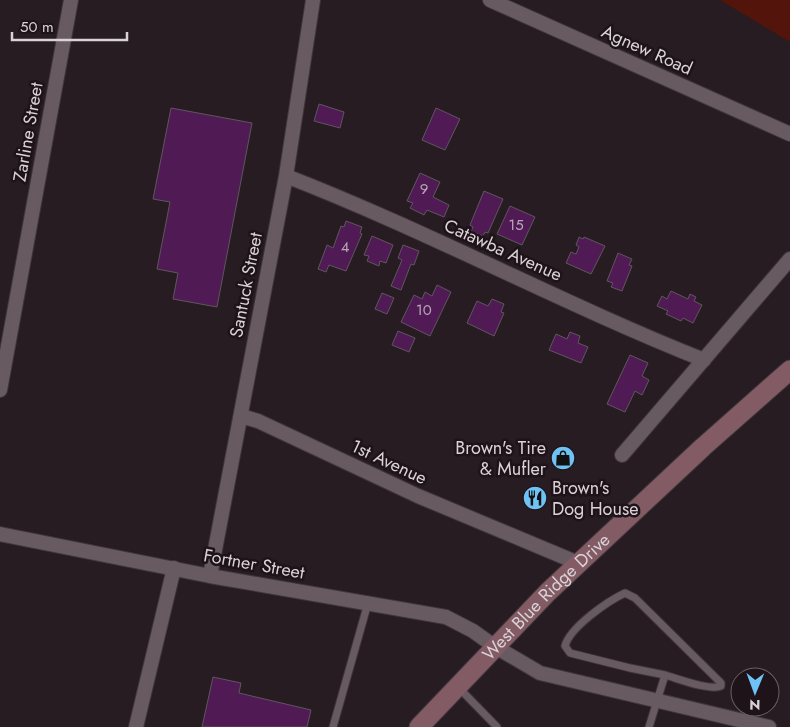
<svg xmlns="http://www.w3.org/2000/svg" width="790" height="727" viewBox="0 0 790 727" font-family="Jost,sans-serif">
<rect width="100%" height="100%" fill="#261c21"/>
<path fill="#52140b" d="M720,0H790V42Z"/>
<path fill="#501b54" stroke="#5f565f" d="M319,104L344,112L340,128L314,121Z
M171,108L252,123L217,307L173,299L178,273L157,269L170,202L153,199Z
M436,108L460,119L445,150L422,140Z
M420,173L440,182L433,197L449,205L444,217L427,210L424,215L410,208L413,203L407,201Z
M484,191L503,199L488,233L485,232L483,236L471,231L473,227L470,225Z
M510,206L535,217L522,245L497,234Z
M346,221L362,227L360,233L362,234L346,271L329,265L326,272L318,269L327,245L333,248L341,226L344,227Z
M372,236L393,245L386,263L380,261L379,266L367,261L369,256L364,255Z
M579,237L583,239L584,237L605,246L591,274L566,263L571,252L576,254L579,247L576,245Z
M403,245L419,251L414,265L411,264L401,290L391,286L402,260L398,258Z
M618,253L632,259L629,265L632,266L622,291L611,287L613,283L607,281Z
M437,285L451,292L430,336L401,322L414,295L422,299L425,292L432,296Z
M671,291L688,299L690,294L696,297L694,301L702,305L693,323L683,318L681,321L666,314L668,311L657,306L662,296L667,299Z
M382,293L394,298L387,314L375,309Z
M492,299L504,304L501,312L504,313L494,336L467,323L477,301L488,306Z
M398,331L415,338L409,352L392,345Z
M570,332L580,336L578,343L588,347L581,363L549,350L556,334L567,339Z
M630,355L648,363L642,376L649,380L642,395L635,391L625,412L607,404Z
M213,677L241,683L239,693L311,710L307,727H202Z"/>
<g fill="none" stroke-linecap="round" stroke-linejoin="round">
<g stroke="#40373c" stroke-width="9">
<path id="lane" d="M459,688L497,727
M333,727L368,603
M649,727L665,675C679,679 709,691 721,686V683L635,598L625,593C608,601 570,627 565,646L570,653L630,668L665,675"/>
</g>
<g stroke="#40373c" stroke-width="16">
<path id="street" d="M490,0L790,134
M286,176C428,231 563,304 704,360
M0,390L71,0
M241,416L258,421L418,496L578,563
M622,455L790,259
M0,534L210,576L446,617L473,631L494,646L540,673L769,727
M210,576L286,176L313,0
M136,727L174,568"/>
</g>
<g stroke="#40373c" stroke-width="21">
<g id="secondary">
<path id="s1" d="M419,727L548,592L703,447L790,370"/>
</g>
</g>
<use href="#lane" stroke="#675b61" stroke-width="7"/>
<use href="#street" stroke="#675b61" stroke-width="14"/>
<use href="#secondary" stroke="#825b65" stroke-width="19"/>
</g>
<defs>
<g id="shop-disc" transform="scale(1.25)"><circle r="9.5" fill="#6fc2f4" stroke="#1d1318"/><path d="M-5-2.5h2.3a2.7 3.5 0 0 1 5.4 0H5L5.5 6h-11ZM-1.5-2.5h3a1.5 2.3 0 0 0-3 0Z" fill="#111"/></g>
<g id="restaurant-disc" transform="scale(1.25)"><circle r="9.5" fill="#6fc2f4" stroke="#1d1318"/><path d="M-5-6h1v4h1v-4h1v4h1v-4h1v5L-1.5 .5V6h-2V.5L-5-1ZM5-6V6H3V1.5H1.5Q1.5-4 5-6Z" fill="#111"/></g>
</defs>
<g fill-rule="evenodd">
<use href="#shop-disc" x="563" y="458"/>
<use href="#restaurant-disc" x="535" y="498"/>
</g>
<g text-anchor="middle" stroke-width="5" stroke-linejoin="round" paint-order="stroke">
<g font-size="15" fill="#b8a4b6">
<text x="424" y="194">9</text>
<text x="516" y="230">15</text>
<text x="345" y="252">4</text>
<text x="424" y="315">10</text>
</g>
<g font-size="18" fill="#dad2d6" stroke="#1d1318">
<text transform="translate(647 50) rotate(24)" y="6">Agnew Road</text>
<text transform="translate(28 132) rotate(-80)" y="6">Zarline Street</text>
<text transform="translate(503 250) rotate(24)" y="6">Catawba Avenue</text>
<text transform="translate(246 285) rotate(-79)" y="6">Santuck Street</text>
<text transform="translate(389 462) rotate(25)" y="6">1st Avenue</text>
<text transform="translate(254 564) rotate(10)" y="6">Fortner Street</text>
<text dy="6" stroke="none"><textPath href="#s1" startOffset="182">West Blue Ridge Drive</textPath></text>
</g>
<g font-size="18" fill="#dad2d6" stroke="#1d1318" text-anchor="end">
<text x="546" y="454">Brown's Tire<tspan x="546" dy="21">&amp; Mufler</tspan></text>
<text x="552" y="494" text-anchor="start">Brown's<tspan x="552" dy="21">Dog House</tspan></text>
</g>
</g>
<g transform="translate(755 692) rotate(181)"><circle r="24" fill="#1d1318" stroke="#695f64"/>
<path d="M0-4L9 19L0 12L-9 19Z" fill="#6fc2f4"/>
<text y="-8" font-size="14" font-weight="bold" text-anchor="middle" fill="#dad2d6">N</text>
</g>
<path d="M12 32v8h115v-8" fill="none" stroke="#dad2d6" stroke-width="2.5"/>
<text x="20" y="32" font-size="15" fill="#dad2d6" stroke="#1d1318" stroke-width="4" paint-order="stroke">50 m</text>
</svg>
